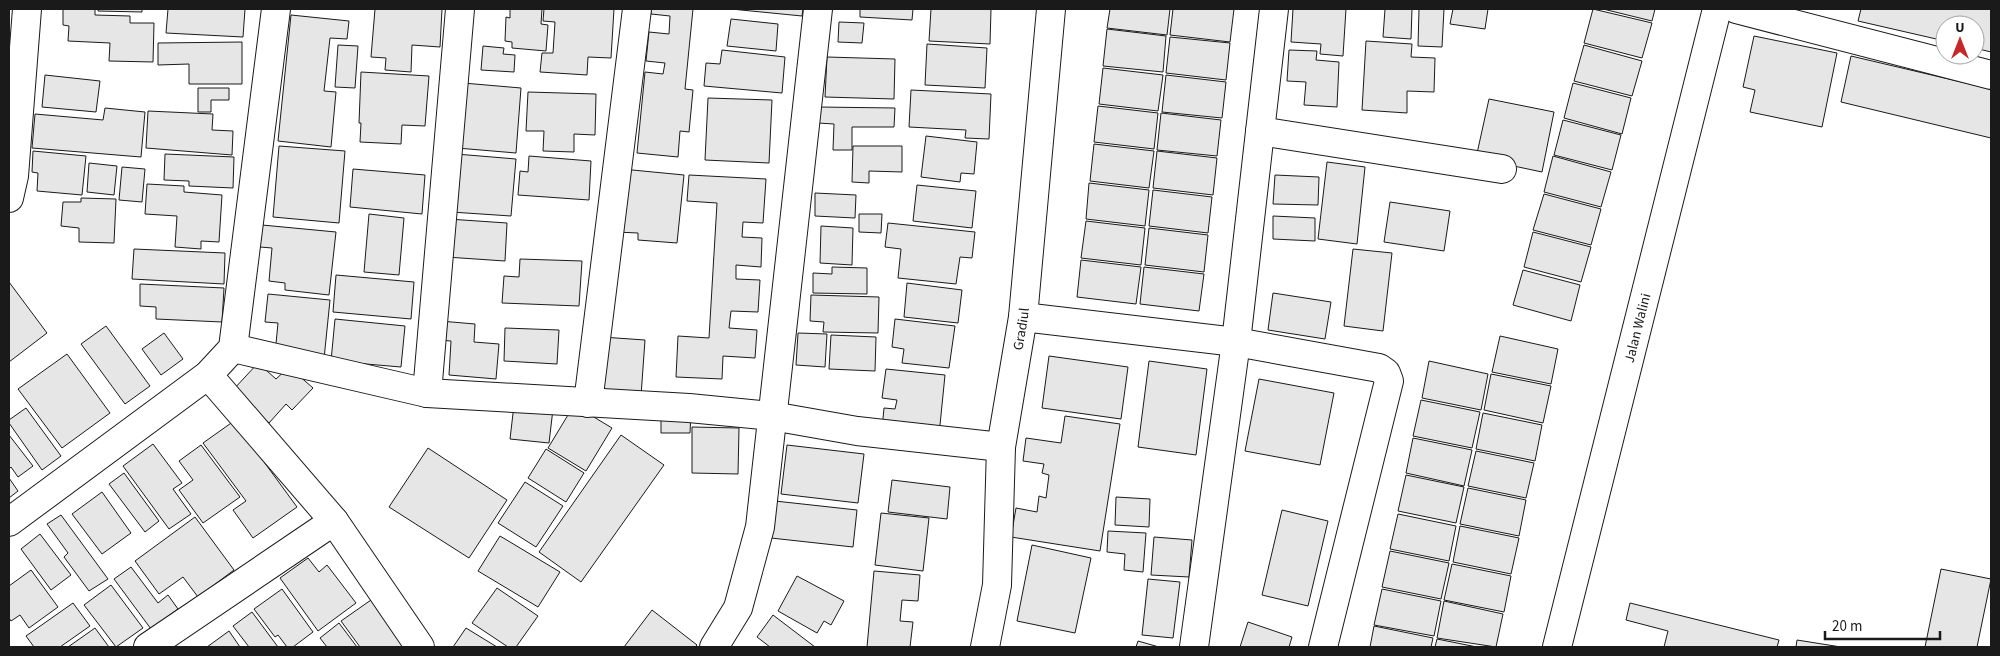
<svg xmlns="http://www.w3.org/2000/svg" width="2000" height="656" viewBox="0 0 2000 656" font-family="'Source Sans 3',sans-serif">
<rect width="100%" height="100%" fill="#fff"/>
<path fill="#e6e6e6" stroke="#1a1a1a" d="M63,9H95V15L130,16V23H154L153,62L109,61L110,43L68,41L69,26L63,25Z
M98,9H142V12L98,11Z
M168,9H245L243,37L166,33Z
M375,9H442L440,47L412,45L411,72L385,70L386,58L371,57Z
M510,9H542L541,24L548,25L546,51L512,48V42L505,41L506,17L510,18Z
M544,9H614L611,58L588,57L587,75L540,72L542,53H553L555,22L543,21Z
M651,9H693L685,89L693,90L689,132L680,131L678,157L637,153L645,72L663,74L665,63L646,61L649,32L669,34L670,16L651,14Z
M731,9H803L802,16Z
M860,9H913L912,20L860,17Z
M931,9H991L990,44L929,41Z
M1110,9H1170L1167,35L1107,28Z
M1173,9H1234L1230,42L1170,35Z
M1293,9H1346L1343,56L1320,54L1321,44L1291,42Z
M1385,9H1412L1411,39L1383,37Z
M1419,9H1444L1442,47L1418,46Z
M1453,9H1488L1485,29L1450,24Z
M1593,9L1652,23L1642,58L1584,43Z
M1603,9H1655L1652,21Z
M1861,9H1991V52L1975,48V25H1945V41L1858,21Z
M291,15L349,21L347,39L330,38L324,91L336,92L331,147L278,141Z
M731,19L778,24L776,51L727,46Z
M839,22L864,23L862,43L838,42Z
M1107,29L1166,36L1163,72L1103,66Z
M1754,36L1837,53L1822,127L1750,112L1755,90L1743,87Z
M1170,37L1230,43L1226,80L1166,73Z
M1366,41L1412,44L1411,57L1435,58L1434,92L1407,91V113L1362,110Z
M242,42V84H189V64L158,65V43Z
M927,44L987,48L985,88L925,85Z
M338,45L358,46L355,88L335,87Z
M1584,45L1642,61L1632,96L1574,81Z
M483,46L504,48L503,54L515,55L514,72L481,70Z
M722,50L785,57L782,93L704,86L706,63L720,64Z
M1289,50L1317,51L1316,60L1339,62L1337,107L1304,105L1306,82L1287,81Z
M1851,56L1991,89V138L1841,102Z
M827,57L895,59L894,99L825,97Z
M1103,68L1163,75L1158,111L1099,104Z
M361,72L429,76L425,126L402,125L401,144L360,142L361,123H359Z
M45,75L100,81L96,112L42,107Z
M1166,75L1226,82L1222,118L1162,112Z
M463,83L521,88L516,153L457,148Z
M1573,83L1631,98L1622,134L1564,118Z
M198,88H229V100H211V112H198Z
M911,90L991,94L989,139L965,138L966,130L909,127Z
M528,92L596,94L595,135L574,134V152L543,151L544,131H526Z
M708,98L772,100L769,163L705,160Z
M1489,99L1554,112L1542,172L1476,158Z
M1098,106L1158,113L1154,149L1094,142Z
M819,107L895,108L894,127H852V150H833L834,124L818,123Z
M105,108L145,112L141,157L32,148L35,114L103,120Z
M148,111L213,114L212,130L233,131L232,155L146,148Z
M1161,113L1221,120L1217,156L1157,150Z
M1563,120L1621,135L1612,170L1554,155Z
M926,136L977,142L974,174L961,173L960,182L921,177Z
M1094,144L1154,151L1149,188L1090,181Z
M279,146L345,151L339,223L273,217Z
M853,146H902V172L869,171V183L852,182Z
M33,151L86,156L82,195L37,191L38,173L32,172Z
M1157,151L1217,158L1213,195L1153,188Z
M165,154L234,157L233,188L189,186V181L164,180Z
M456,154L516,159L511,216L451,212Z
M529,156L591,161L589,200L518,195L520,171L528,172Z
M1553,156L1611,172L1601,207L1544,192Z
M1327,162L1365,167L1357,244L1318,239Z
M89,163L117,166L114,195L87,192Z
M122,167L145,169L142,202L119,200Z
M353,169L425,175L422,214L350,207Z
M622,169L684,175L677,243L638,240V233L616,232Z
M689,175L766,179L763,223L743,222L742,237L762,238L761,267L736,265V279L760,280L758,312L731,311L729,328L757,330L755,358L723,356L722,379L676,377L678,336L709,338L717,203L687,201Z
M1275,175L1319,177L1318,205L1273,204Z
M1089,183L1149,190L1145,226L1086,219Z
M147,184L184,186V192L222,195L219,242L201,241V249L175,247L177,216L145,214Z
M917,185L976,191L972,228L913,221Z
M1153,190L1212,197L1208,233L1149,226Z
M815,193L856,195L855,218L815,216Z
M1544,194L1601,209L1591,245L1533,230Z
M81,198L116,199L114,243L79,242V228L61,226L63,202H81Z
M1390,202L1450,211L1444,251L1384,242Z
M369,214L404,218L399,275L364,272Z
M859,214H882L881,233L859,232Z
M1273,216L1315,218V241L1273,239Z
M448,219L507,223L505,261L446,257Z
M1086,221L1145,228L1141,265L1081,258Z
M888,223L975,232L972,258L960,257L956,284L898,278L901,249L885,247Z
M262,225L336,232L329,295L285,290V283L269,281L272,248L260,247Z
M821,226L853,228L852,265L820,263Z
M1149,228L1208,235L1204,272L1145,265Z
M1533,232L1591,247L1581,282L1524,267Z
M134,249L225,253L224,284L132,279Z
M1353,249L1392,253L1383,331L1344,326Z
M520,259L582,261L579,306L502,303L504,276L519,277Z
M1081,260L1141,267L1136,304L1077,297Z
M832,267L867,268V294L813,293V273L832,274Z
M1144,267L1204,274L1199,311L1140,304Z
M1523,270L1580,285L1571,321L1513,305Z
M336,275L414,282L411,319L333,312Z
M9,282L47,333L9,362Z
M907,283L962,290L958,323L904,317Z
M140,284L224,288L222,322L156,319V307L140,306Z
M1273,293L1331,302L1325,339L1268,330Z
M268,294L330,300L324,359L275,354L278,323L265,322Z
M811,295L879,297L878,333L823,332L824,322L810,321Z
M335,319L405,326L401,367L331,361Z
M895,319L955,326L949,368L902,363L904,349L892,347Z
M440,321L475,324L474,342L499,344L496,379L449,375L451,341L438,340Z
M106,326L150,386L125,404L81,344Z
M505,328L559,330L557,364L504,361Z
M164,333L183,359L161,375L142,349Z
M798,333L827,334L825,367L796,365Z
M831,335L876,337L875,371L829,369Z
M1500,336L1558,349L1551,384L1492,372Z
M602,337L645,340L641,396L598,393Z
M67,354L110,413L62,448L18,389Z
M1049,356L1128,367L1121,419L1042,408Z
M1149,361L1207,369L1196,455L1138,447Z
M1429,361L1488,374L1481,410L1422,398Z
M258,363L276,379L289,367L313,388L292,410L286,404L269,423L233,390Z
M886,369L945,375L939,435L882,429L884,408L895,409L897,400L882,398Z
M1491,374L1551,386L1543,423L1484,410Z
M1259,379L1334,393L1320,465L1245,451Z
M1421,400L1480,412L1472,448L1413,436Z
M514,405L553,409L549,443L510,439Z
M574,405L612,428L586,471L548,448Z
M26,408L61,456L42,470L9,423V420Z
M661,412H691L690,433H661Z
M1483,413L1542,425L1535,461L1476,449Z
M1065,416L1120,424L1100,551L1011,537L1016,508L1037,512L1039,496L1046,498L1049,475L1042,473L1044,464L1023,461L1026,438L1061,443Z
M234,421L297,507L253,538L233,510L246,501L203,443Z
M692,427L739,428L738,474L692,473Z
M9,435L33,466L18,477L11,467L9,469Z
M621,435L664,465L581,582L539,552Z
M1413,438L1472,450L1464,486L1406,473Z
M153,444L182,483L173,489L191,514L169,529L123,466Z
M201,445L240,497L203,523L179,490L193,480L179,461Z
M787,445L864,454L858,503L781,494Z
M428,448L507,500L469,558L389,507Z
M546,449L584,473L566,502L528,478Z
M1476,451L1534,463L1526,498L1468,486Z
M124,473L159,521L145,532L109,484Z
M1406,475L1464,487L1456,523L1398,511Z
M9,478L18,491L9,498Z
M892,480L950,487L947,519L888,512Z
M525,482L563,506L536,547L498,523Z
M1468,488L1526,500L1519,536L1460,524Z
M102,492L131,533L102,554L72,514Z
M1116,497L1150,499L1149,527L1115,525Z
M775,501L857,510L853,547L771,538Z
M1282,510L1328,521L1308,606L1262,595Z
M881,513L929,518L923,571L875,565Z
M1398,514L1456,526L1449,561L1390,549Z
M61,515L108,579L89,591L64,557L68,553L47,524Z
M195,517L234,570L198,597L183,577L159,594L135,561Z
M1460,526L1519,538L1511,574L1453,562Z
M1108,531L1146,533L1143,572L1124,570L1125,554L1107,552Z
M40,534L71,575L51,590L21,549Z
M500,536L560,572L538,607L478,571Z
M1154,537L1192,540L1189,577L1151,575Z
M1032,545L1091,558L1075,633L1017,621Z
M1390,551L1449,563L1441,599L1382,587Z
M308,558L319,572L327,565L356,603L318,631L280,578Z
M1452,564L1511,576L1504,612L1444,600Z
M131,567L158,603L168,595L178,609L151,629L114,579Z
M1941,569L1991,579L1977,647H1925Z
M31,570L58,607L29,628L20,615L11,621L9,618V586Z
M874,571L920,575L918,601L902,600L900,621L913,622L910,647H867Z
M797,576L844,601L831,625L824,621L817,633L778,611Z
M1148,579L1180,582L1173,638L1142,635Z
M111,585L143,628L116,647L84,605Z
M497,588L538,616L516,647H508L472,623Z
M282,589L313,632L293,647H287L278,635L275,637L254,609Z
M1382,589L1441,601L1434,636L1374,625Z
M371,600L406,647H360L341,621Z
M1444,601L1503,614L1496,647L1437,638Z
M73,603L90,626L60,647H34L26,636Z
M1630,603L1779,640L1777,647H1664L1668,631L1626,620Z
M652,610L697,645L695,647H624Z
M252,612L278,647H249L233,626Z
M773,615L815,647H770L757,637Z
M1248,622L1292,637L1289,647H1240Z
M339,623L357,647H327L320,638Z
M1374,626L1433,638L1431,647H1370Z
M95,628L109,647H68Z
M466,628L497,647H453Z
M229,631L240,647H207Z
M1437,639L1477,647H1435Z
M1797,640L1841,647H1796Z
M1138,641L1159,647H1136Z"/>
<g fill="none" stroke-linecap="round" stroke-linejoin="round">
<g stroke="#1a1a1a" stroke-width="30">
<g id="minor">
<path d="M1736,9L1991,75"/>
<path d="M1260,131L1502,169"/>
<path d="M9,198L14,176L27,9"/>
<path d="M1023,317L1236,342L1379,368L1386,373L1389,381L1323,647"/>
<path d="M233,348L427,393L689,408L772,416L857,431L1001,447"/>
<path d="M208,375L334,521L420,647"/>
<path d="M427,393L460,9"/>
<path d="M588,403L637,9"/>
<path d="M9,522L208,375L233,348L276,9"/>
<path d="M148,647L334,521"/>
<path d="M714,647L738,608L760,527L818,9"/>
<path id="s1" d="M985,647L997,585L1001,447L1023,317L1051,9"/>
<path d="M1194,647L1236,342L1274,9"/>
<path id="s2" d="M1557,647L1717,9"/>
</g>
</g>
<use href="#minor" stroke="#fff" stroke-width="28"/>
</g>
<g text-anchor="middle" stroke-width="4" stroke-linejoin="round" paint-order="stroke">
<g font-size="14" fill="#1a1a1a" stroke="#fff">
<text dy="5" stroke="none"><textPath href="#s2" startOffset="329">Jalan Walini</textPath></text>
<text dy="5" stroke="none"><textPath href="#s1" startOffset="321">Gradiul</textPath></text>
</g>
</g>
<rect width="2000" height="656" fill="none" stroke="#1a1a1a" stroke-width="20"/>
<g transform="translate(1960 40)"><circle r="24" fill="#ffffff" stroke="#a3a3a3"/>
<path d="M0-4L9 19L0 12L-9 19Z" fill="#c62828"/>
<text y="-8" font-size="14" font-weight="bold" text-anchor="middle" fill="#1a1a1a">U</text>
</g>
<path d="M1825 631v8h115v-8" fill="none" stroke="#1a1a1a" stroke-width="2.5"/>
<text x="1832" y="631" font-size="15" fill="#1a1a1a" stroke="#ffffff" stroke-width="4" paint-order="stroke">20 m</text>
</svg>
